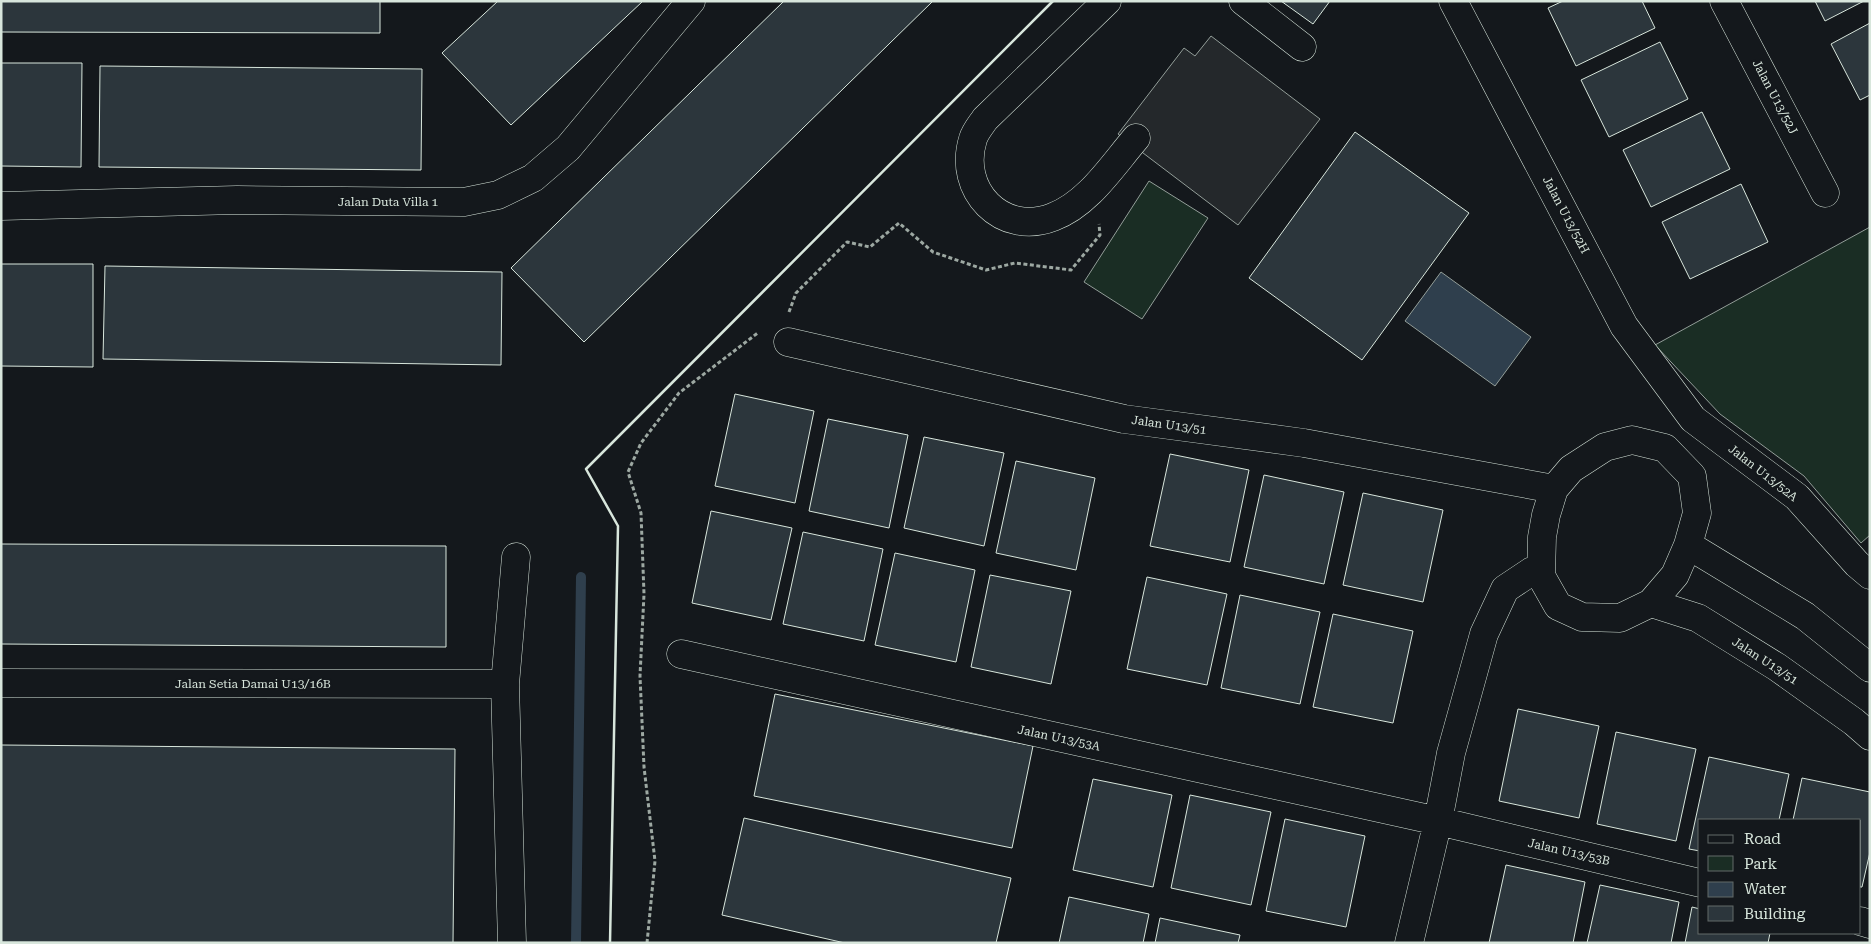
<svg xmlns="http://www.w3.org/2000/svg" width="1871" height="944" viewBox="0 0 1871 944" font-family="'Roboto Serif',serif">
<rect width="100%" height="100%" fill="#14181c"/>
<path fill="#1a2d24" stroke="#939e99" d="M1149,181L1208,218L1142,319L1084,282Z
M1870,227V535L1861,543L1804,476L1720,414L1655,345Z"/>
<path fill="#24282b" stroke="#939e99" d="M1211,36L1320,119L1238,225L1118,134L1184,48L1195,56Z"/>
<path fill="#2f3f4d" stroke="#939e99" d="M1441,272L1531,337L1495,386L1405,321Z"/>
<g fill="none" stroke-linecap="round" stroke-linejoin="round">
<path stroke="#2f3f4d" stroke-width="10" d="M576,943L581,577"/>
</g>
<path fill="#2c363c" stroke="#d8e6dc" d="M1,1H380V33L1,32Z
M498,1H643L511,125L442,53Z
M784,1H933L584,342L511,268Z
M1281,1H1330L1313,24Z
M1563,1H1642L1655,28L1576,66L1548,8Z
M1815,1H1864L1825,21Z
M1870,23V95L1860,100L1831,44Z
M1660,42L1688,99L1609,137L1581,80Z
M1,63H82L81,167L1,166Z
M100,66L422,69L421,170L99,167Z
M1702,112L1730,169L1651,207L1623,150Z
M1355,132L1469,213L1362,360L1249,278Z
M1741,184L1768,242L1690,279L1662,222Z
M1,264H93V367L1,366Z
M105,266L502,272L501,365L103,359Z
M735,394L814,411L795,503L715,486Z
M828,419L908,435L889,528L809,511Z
M924,437L1004,453L984,546L904,528Z
M1170,454L1249,470L1230,562L1150,546Z
M1016,461L1095,478L1076,570L996,553Z
M1264,475L1344,492L1324,584L1244,567Z
M1363,493L1443,510L1423,602L1343,585Z
M711,511L792,528L771,620L692,603Z
M803,532L883,549L864,641L783,624Z
M1,544L446,546V647L1,644Z
M895,553L975,570L956,662L875,645Z
M990,575L1071,591L1051,684L971,667Z
M1147,577L1227,594L1207,685L1127,669Z
M1240,595L1320,612L1300,704L1221,688Z
M1333,614L1413,631L1393,723L1313,707Z
M775,694L1033,746L1012,848L754,796Z
M1518,709L1599,726L1579,818L1499,801Z
M1616,732L1696,749L1676,841L1597,824Z
M1,745L455,749L453,943L1,942Z
M1709,757L1789,774L1779,820H1700V851L1689,849Z
M1802,778L1870,792V852L1862,887H1860V820H1793Z
M1093,779L1172,795L1153,887L1073,870Z
M1190,795L1271,812L1251,905L1171,888Z
M744,818L1011,878L996,943H845L722,915Z
M1285,819L1365,836L1346,927L1266,911Z
M1506,865L1585,882L1573,943H1489Z
M1600,885L1679,902L1671,943H1587Z
M1069,897L1149,914L1143,943H1059Z
M1692,907L1700,909V933H1770L1768,943H1685Z
M1160,918L1240,935L1238,943H1155Z"/>
<g fill="none" stroke-linecap="round" stroke-linejoin="round">
<g stroke="#d8e6dc" stroke-width="29">
<path id="minor" d="M1107,1L985,119C981,125 975,132 973,139C957,190 1002,237 1053,217C1088,204 1112,166 1136,138
M1243,1L1302,47
M1453,1L1624,326L1693,419L1797,497L1857,564L1870,575
M1724,1L1825,193
M1,206L237,200L464,202L498,195L533,178L568,148L691,1
M788,342L1124,419L1304,443L1554,489
M1632,440L1665,448L1692,476L1697,513L1688,545L1675,575L1651,603L1620,618L1582,617L1558,606L1541,576L1542,537L1546,515L1554,489L1571,469L1605,447Z
M1688,545L1805,616L1870,668
M1651,603L1698,618L1777,667L1854,722L1870,736
M681,654L1438,821L1700,883
M1,683L505,684
M1860,921L1870,924
M512,943L505,684L516,557
M1409,943L1438,821L1451,753L1484,634L1505,589L1532,571L1541,576"/>
</g>
<path stroke="#9da8a2" stroke-width="3" stroke-dasharray="4 2.5" stroke-linecap="butt" d="M789,312L796,293L847,242L870,247L899,223L933,252L986,270L1015,263L1071,270L1100,235L1099,224
M647,943L655,861L644,767L640,676L644,594L641,513L628,472L641,443L679,393L759,332"/>
<use href="#minor" stroke="#14181c" stroke-width="28"/>
<path stroke="#d8e6dc" stroke-width="2.5" d="M610,943L618,526L586,469L1053,1"/>
</g>
<g text-anchor="middle" stroke-width="4" stroke-linejoin="round" paint-order="stroke">
<g font-size="12" fill="#d8e6dc" stroke="#14181c">
<text transform="translate(1775 97) rotate(62)" y="4">Jalan U13/52J</text>
<text x="388" y="206">Jalan Duta Villa 1</text>
<text transform="translate(1566 215) rotate(62)" y="4">Jalan U13/52H</text>
<text transform="translate(1169 425) rotate(8)" y="4">Jalan U13/51</text>
<text transform="translate(1763 473) rotate(38)" y="4">Jalan U13/52A</text>
<text transform="translate(1765 661) rotate(33)" y="4">Jalan U13/51</text>
<text x="253" y="688">Jalan Setia Damai U13/16B</text>
<text transform="translate(1059 738) rotate(12)" y="4">Jalan U13/53A</text>
<text transform="translate(1569 852) rotate(13)" y="4">Jalan U13/53B</text>
</g>
</g>
<rect width="1871" height="944" fill="none" stroke="#d8e6dc" stroke-width="5"/>
<rect x="1698" y="819" width="162" height="115" fill="#14181c" stroke="#626a69"/>
<rect x="1708" y="835" width="25" height="8" fill="#14181c" stroke="#626a69"/>
<text x="1744" y="844" font-size="15" fill="#d8e6dc">Road</text>
<rect x="1708" y="856" width="25" height="15" fill="#1a2d24" stroke="#626a69"/>
<text x="1744" y="869" font-size="15" fill="#d8e6dc">Park</text>
<rect x="1708" y="882" width="25" height="15" fill="#2f3f4d" stroke="#626a69"/>
<text x="1744" y="894" font-size="15" fill="#d8e6dc">Water</text>
<rect x="1708" y="906" width="25" height="15" fill="#2c363c" stroke="#626a69"/>
<text x="1744" y="919" font-size="15" fill="#d8e6dc">Building</text>
</svg>
